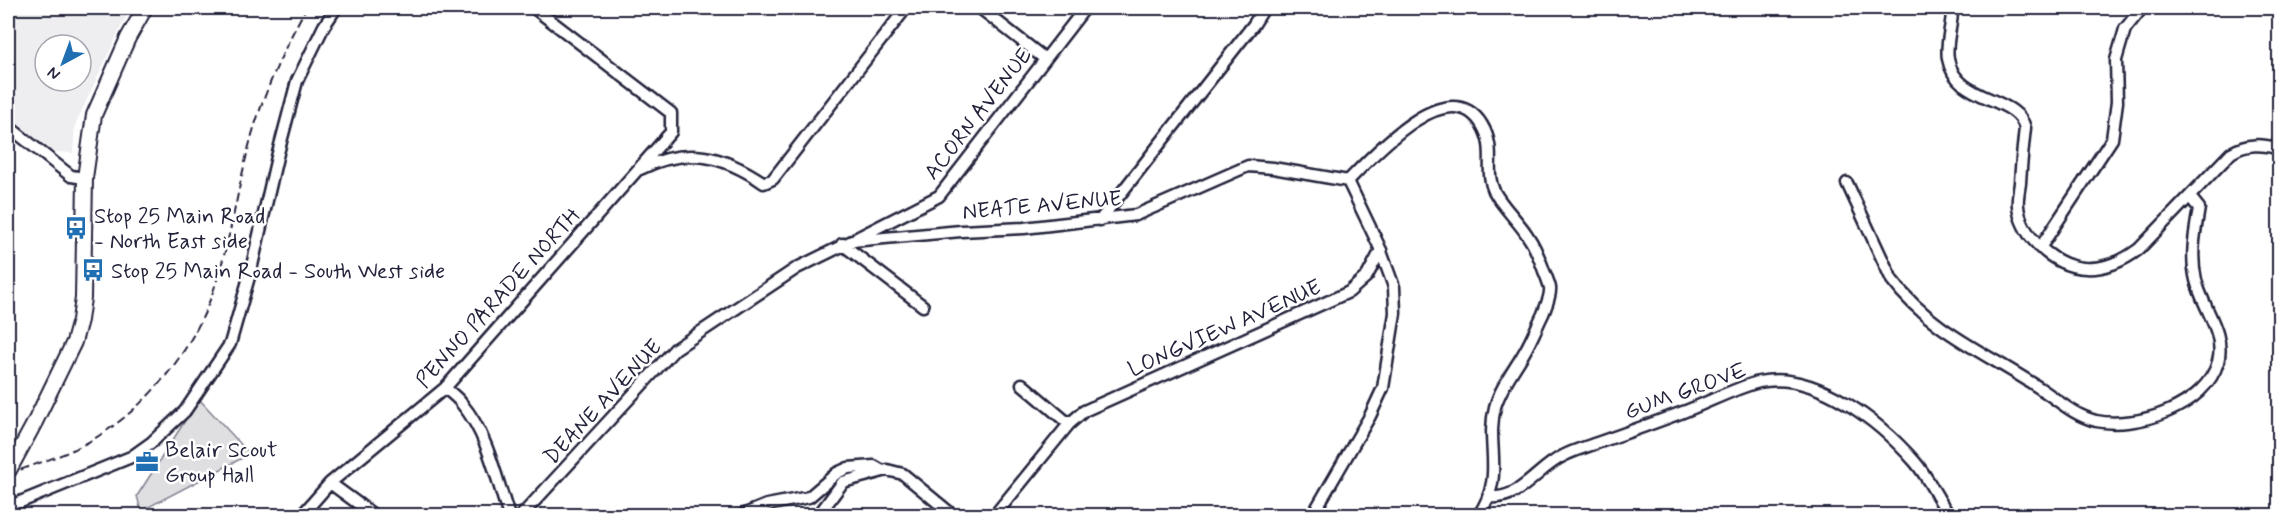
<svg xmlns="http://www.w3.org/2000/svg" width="2287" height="523" viewBox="0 0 2287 523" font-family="Mynerve,sans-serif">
<rect width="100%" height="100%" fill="#fff"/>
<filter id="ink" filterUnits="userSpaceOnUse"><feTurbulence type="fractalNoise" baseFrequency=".0167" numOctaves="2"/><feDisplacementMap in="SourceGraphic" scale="12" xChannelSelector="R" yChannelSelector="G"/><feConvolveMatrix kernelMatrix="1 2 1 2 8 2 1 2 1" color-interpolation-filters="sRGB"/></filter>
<g filter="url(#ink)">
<path fill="#eeeef1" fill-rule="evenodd" d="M8,8H130L75,125L73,153L52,152L8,116ZM45,45H81V81H45Z"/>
<path fill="#dfdfe2" stroke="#80808e" stroke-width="1.5" d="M199,399L250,454L141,511L137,496Z"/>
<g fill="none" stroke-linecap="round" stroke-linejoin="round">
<g stroke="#22223b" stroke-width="15">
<path id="minor" d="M980,8L1045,59
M1952,8C1953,24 1945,42 1948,59C1956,103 2017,95 2025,128C2023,146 2021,165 2020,183C2019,191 2017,199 2018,206C2019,219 2027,234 2036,243C2067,276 2105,275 2139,249L2231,153C2247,143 2262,144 2280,149
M8,126L71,176L85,178
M640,169C686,146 723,155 764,183L773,179L906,8
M1847,183L1892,280C1930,331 1990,355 2041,389C2059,401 2075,416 2096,421C2138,429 2205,407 2218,362C2226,333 2202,307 2196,280C2190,256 2195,232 2199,208L2190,197
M1100,220L1254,24L1264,8
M857,238L939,196L1085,8
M842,244L923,306
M2040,248L2112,139L2117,102L2116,60L2125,29L2142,8
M1022,384L1069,424
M445,388C451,393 458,398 462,404C488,435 496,478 509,516
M330,483L375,516
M1490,497C1521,500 1537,468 1563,456C1574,450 1586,447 1597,443C1626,433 1654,423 1683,412C1705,404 1737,387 1759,382C1816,370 1881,423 1915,462C1929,478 1937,499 1950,516
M8,507L131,457L152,442L185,411L230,344L251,270L277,157L297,81L324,26L336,8
M301,516L330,483L445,388L671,132V113L534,8
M521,516L675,349L797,268L852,241L961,231L1024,228L1136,215L1248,166L1273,168L1348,181C1374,154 1449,71 1482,125C1497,150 1484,170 1494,191C1503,208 1519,221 1529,238C1536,248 1540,260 1544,271C1546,276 1549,283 1550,288C1551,296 1546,306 1543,314C1537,326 1532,339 1525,351C1515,369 1501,386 1495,407C1485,447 1506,476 1478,516
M740,516L767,505L809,497L837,473L848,468L874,466L881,470
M818,516L843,482L887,470L903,474L954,516
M994,516L1069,424L1084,411L1349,292L1367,276L1381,250
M1312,516L1370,416L1383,388L1395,313L1394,287L1379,246L1348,181"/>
</g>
<g stroke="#22223b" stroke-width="18">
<path id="major" d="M34,424L74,342L80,320L83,298L85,178L94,115L128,38L145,8"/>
</g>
<use href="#minor" stroke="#fff" stroke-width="10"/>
<use href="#major" stroke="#fff" stroke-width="14"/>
<path stroke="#22223b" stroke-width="2" stroke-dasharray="9 4.5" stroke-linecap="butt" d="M8,474C36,464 66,455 92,440C141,411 181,365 205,312C230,255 236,188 254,128C267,86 285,46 306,8"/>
<g stroke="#22223b" stroke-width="18" stroke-linecap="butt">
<path id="major-bridge" d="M8,472L34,424"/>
</g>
<use href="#major-bridge" stroke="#fff" stroke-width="14"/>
</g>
</g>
<defs>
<g id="bus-bare" transform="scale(1.8)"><path d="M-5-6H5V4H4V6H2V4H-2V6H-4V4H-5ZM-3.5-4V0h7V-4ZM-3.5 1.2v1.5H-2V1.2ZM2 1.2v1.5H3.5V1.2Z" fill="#1f6fb2" stroke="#fff" stroke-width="2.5" paint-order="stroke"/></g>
<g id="office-bare" transform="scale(1.8)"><path d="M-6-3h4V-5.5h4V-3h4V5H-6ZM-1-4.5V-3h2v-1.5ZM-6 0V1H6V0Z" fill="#1f6fb2" stroke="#fff" stroke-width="2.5" paint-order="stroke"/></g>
</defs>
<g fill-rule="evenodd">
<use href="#bus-bare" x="76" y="228"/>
<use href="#bus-bare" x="93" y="270"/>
<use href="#office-bare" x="147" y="462"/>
</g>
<g text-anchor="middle" stroke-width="5" stroke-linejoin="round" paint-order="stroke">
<g font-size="22" fill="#22223b" stroke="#fff">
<text transform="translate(977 113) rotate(-52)" y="8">ACORN AVENUE</text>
<text transform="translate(1042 204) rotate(-5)" y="8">NEATE AVENUE</text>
<text transform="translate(497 297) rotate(-48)" y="8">PENNO PARADE NORTH</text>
<text transform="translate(1224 327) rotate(-24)" y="8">LONGVIEW AVENUE</text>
<text transform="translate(1685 390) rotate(-20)" y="8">GUM GROVE</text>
<text transform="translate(602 401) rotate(-47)" y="8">DEANE AVENUE</text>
</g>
<g font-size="22" fill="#22223b" stroke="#fff" text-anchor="start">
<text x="94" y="223">Stop 25 Main Road<tspan x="94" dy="25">- North East side</tspan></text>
<text x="111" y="278">Stop 25 Main Road - South West side</text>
<text x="165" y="457">Belair Scout<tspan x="165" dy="25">Group Hall</tspan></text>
</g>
</g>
<rect width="2287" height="523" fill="none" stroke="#fff" stroke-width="30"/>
<rect x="15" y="15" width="2257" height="493" fill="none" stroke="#22223b" stroke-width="2" filter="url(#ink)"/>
<g transform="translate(63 63) rotate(221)"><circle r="28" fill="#ffffff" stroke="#a7a7b1" stroke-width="1.5"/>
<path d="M0-4.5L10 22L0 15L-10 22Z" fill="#1f6fb2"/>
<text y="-9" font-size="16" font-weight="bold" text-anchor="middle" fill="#22223b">N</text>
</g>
</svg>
